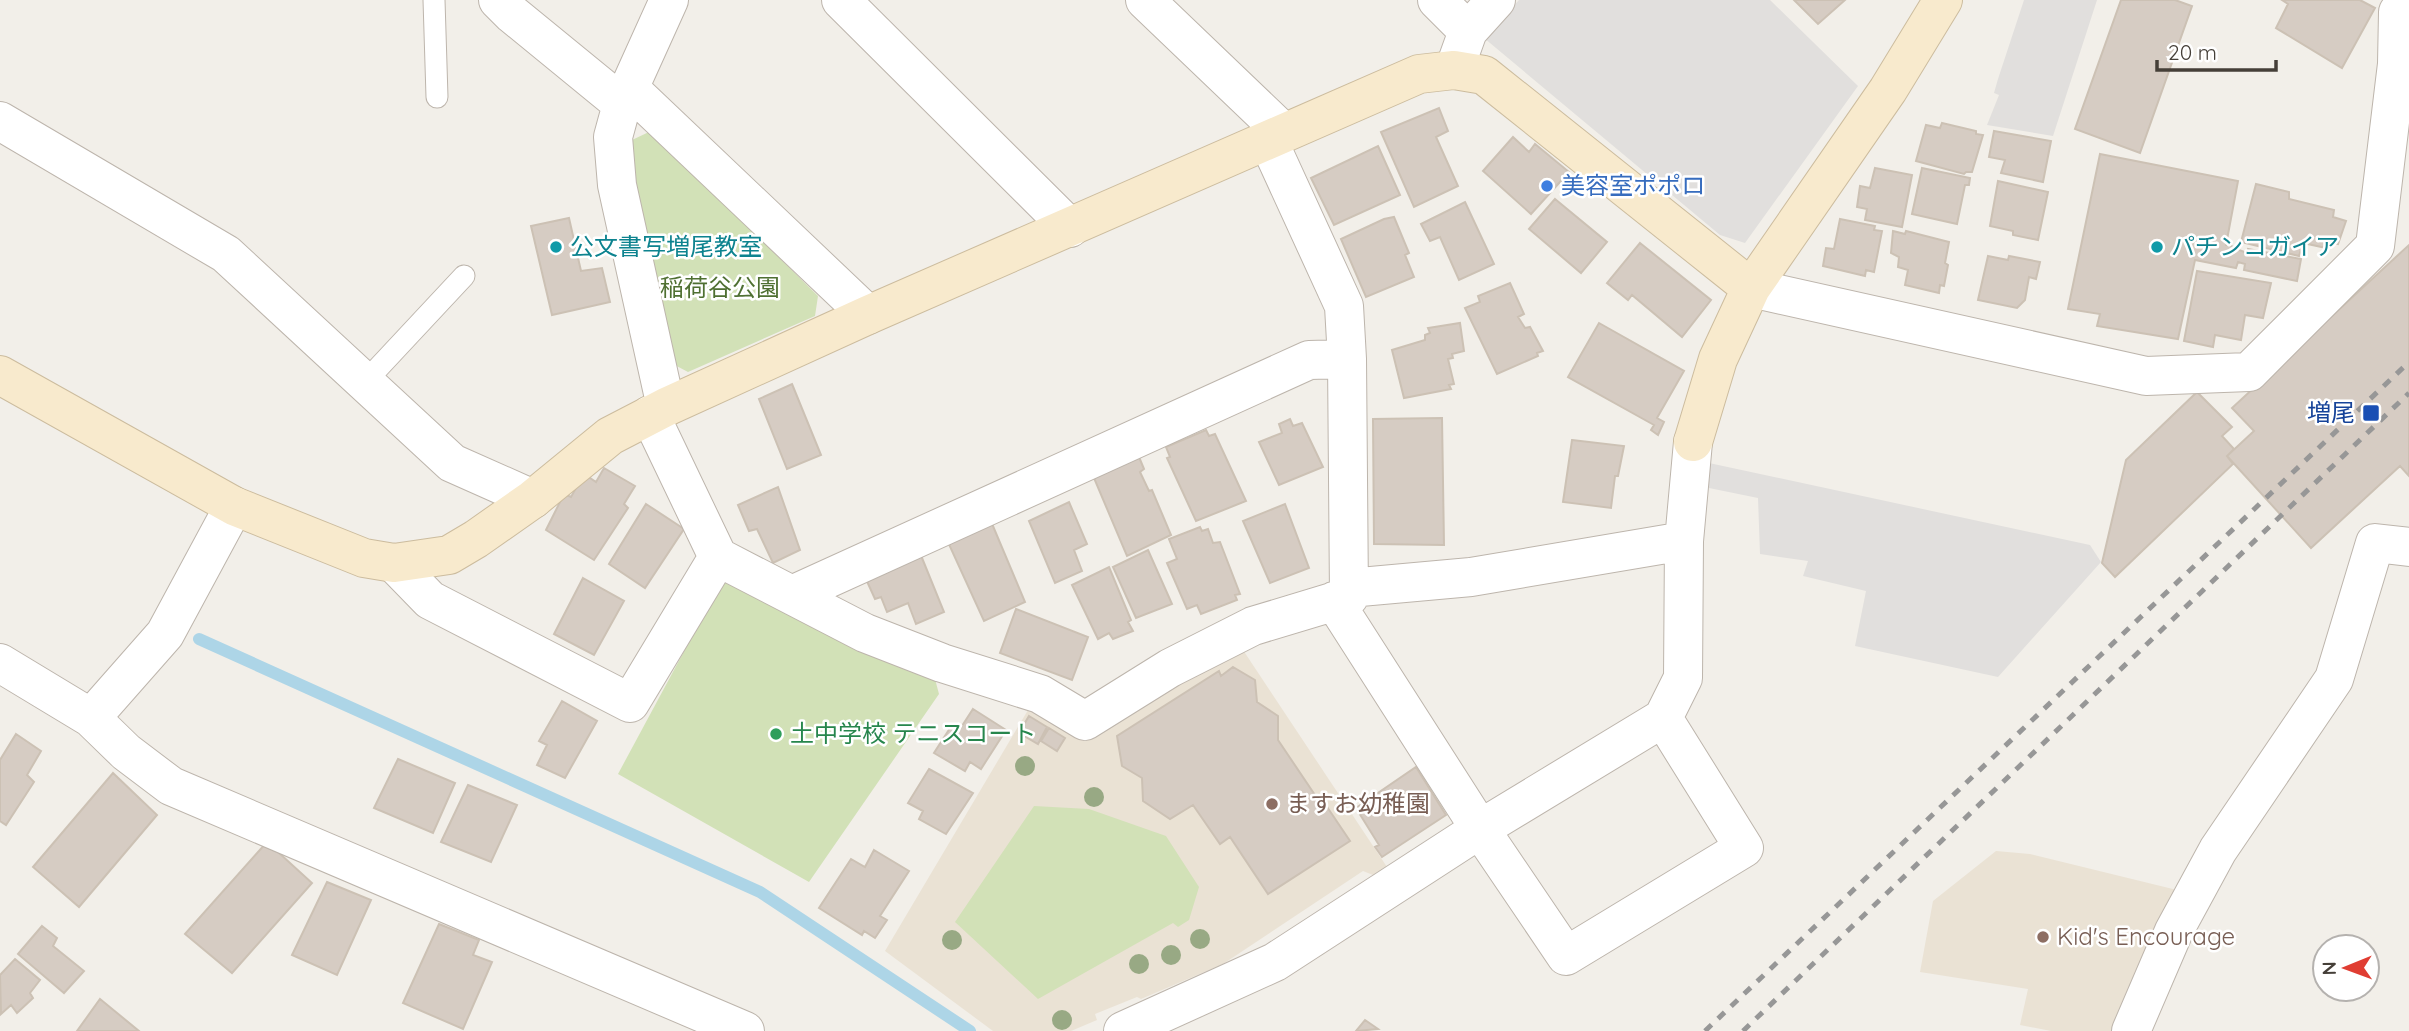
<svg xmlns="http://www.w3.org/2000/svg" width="2409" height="1031" viewBox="0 0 2409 1031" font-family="Quicksand,'Noto Sans JP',sans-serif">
<rect width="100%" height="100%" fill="#f2efe9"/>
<path fill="#eae2d4" d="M1243,650L1387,867L1373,875L1363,871L1223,964L1141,999L1137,997L1095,1014L1097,1020L1071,1031H993L885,951L1028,710L1081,740L1196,673Z
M1996,851L2030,854L2181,891L2113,1031H2051L2020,1025L2028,989L1920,972L1933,901Z"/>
<path fill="#d2e1b7" d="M651,131L818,296L815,316L688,372L671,363L635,185L632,140Z
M723,579L935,679L939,694L809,882L618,774Z
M1034,806L1089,809L1166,836L1199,887L1189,920L1178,927L1173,923L1038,999L955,922Z"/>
<path fill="#e1dfdd" d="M1519,0H1770L1858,86L1745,243L1720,235L1484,38Z
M2024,0H2097L2053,136L1987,125L1999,95L1994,93L1998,79Z
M1709,463L2090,545L2101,562L1998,677L1855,646L1866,591L1803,576L1808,561L1760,554L1758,498L1709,488Z"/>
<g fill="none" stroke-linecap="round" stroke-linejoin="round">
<path stroke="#add5e7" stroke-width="12" d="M199,639L760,892L970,1031"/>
</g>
<path fill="#d6ccc3" stroke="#ccc1b4" stroke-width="2" d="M1794,0H1845L1818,24Z
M2121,0H2175L2192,6L2140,153L2075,129Z
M2282,0H2360L2375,8L2342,68L2276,28L2288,4Z
M1439,108L1448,131L1436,137L1458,186L1414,207L1381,132Z
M1942,123L1976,131V134L1983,135L1972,172H1966L1964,174L1916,161L1926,125L1940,128Z
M1994,131L2051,141L2043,182L2001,173L2005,160L1989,157Z
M1513,137L1529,152L1535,144L1569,172L1531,214L1483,171Z
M1378,146L1400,195L1334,225L1311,178Z
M2100,154L2238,181L2226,245L2239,248V250L2247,253L2248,249L2301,259L2297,281L2244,270L2245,264L2238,262L2236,268L2195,260L2178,339L2097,326L2100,314L2068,309Z
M1875,168L1912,175L1902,227L1865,220L1867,209L1857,207L1860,186L1870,188Z
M1922,168L1970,178L1969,185H1965L1957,224L1912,214Z
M1998,181L2048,192L2038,240L2013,235V231L1990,226Z
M2256,184L2289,192V199L2334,210L2333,217L2346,221L2338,244L2327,242L2326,248L2303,243L2299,256L2241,242Z
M1555,199L1607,242L1581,273L1529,229Z
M1465,202L1494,264L1459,280L1440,237L1430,241L1421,224Z
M1394,217L1409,253L1405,255L1414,277L1366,297L1341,239L1384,219Z
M569,218L581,271L602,268L610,302L552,315L531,226Z
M1840,219L1875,226L1874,230L1882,231L1874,272L1866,270L1865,276L1823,266L1826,248L1834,249Z
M1893,231L1905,234L1906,231L1949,242L1945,263L1948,265L1944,286L1940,285L1939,293L1905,285L1908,270L1898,267L1899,257L1891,253Z
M1640,243L1711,300L1682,337L1632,295L1628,300L1607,283Z
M2409,245V476L2400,466L2311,548L2227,456L2254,431L2232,408Z
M1988,256L2008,260L2009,256L2040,262L2036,279L2029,277L2025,300L2017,308L1978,300Z
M2197,271L2271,283L2263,318L2245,315L2241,340L2215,335L2213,347L2184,341Z
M1510,283L1524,314L1518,317L1525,328L1530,327L1543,351L1537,353L1538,356L1497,374L1465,308L1480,302L1478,296Z
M1460,323L1464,351L1452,354L1453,358L1448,359L1454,384L1449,385L1451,389L1404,398L1392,350L1425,340V335L1430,333L1428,328Z
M1599,323L1684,371L1657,418L1664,422L1658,435L1651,430L1654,425L1568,377Z
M792,384L821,455L787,469L759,399Z
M2197,392L2232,427L2222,436L2234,449L2227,456L2233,464L2115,577L2102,563L2126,460Z
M1442,418L1444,545L1374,544L1373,419Z
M1290,419L1293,426L1302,423L1323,467L1279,485L1259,442L1282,433L1279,424Z
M1206,430L1209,436L1215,434L1246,501L1196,521L1167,458L1170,457L1166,447Z
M1572,440L1624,446L1618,476H1615L1611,508L1563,502Z
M1139,457L1144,469L1140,472L1149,491L1152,490L1171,535L1127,556L1094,478Z
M604,468L635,486L624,504L628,508L594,560L546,530L564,494L571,497L581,479L587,476L596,482Z
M778,487L800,550L773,563L757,529L749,531L738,505Z
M1069,502L1087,544L1074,550L1082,571L1055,583L1029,521Z
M646,504L684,529L645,588L609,564Z
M1285,504L1309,568L1270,583L1243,521Z
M990,519L1025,602L984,621L947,540Z
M1200,527L1202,531L1208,529L1213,543L1220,542L1240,594L1235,595L1237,600L1201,614L1197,605L1187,609L1167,563L1177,559L1169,539Z
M1148,550L1172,604L1136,618L1113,567Z
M920,553L944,612L916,624L908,603L887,612L881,597L875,599L865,577Z
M1109,567L1131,620L1128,622L1133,631L1113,639L1109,633L1098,639L1072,585Z
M583,578L624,601L594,655L554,634Z
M1016,609L1088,637L1072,680L1000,653Z
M1233,667L1255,680L1257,702L1278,716V740L1317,798L1319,795L1350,841L1268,894L1230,837L1220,844L1193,805L1170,819L1143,801L1142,778L1122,766L1117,736L1219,671L1221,676Z
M562,701L597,721L565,778L537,765L547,745L539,741Z
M973,709L1006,730L981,769L970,762L965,771L934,753L952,725L960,729Z
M1029,716L1047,727L1038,744L1019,733Z
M1049,728L1065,738L1057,751L1041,741Z
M16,734L41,751L27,775L34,782L6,825L0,821V760Z
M398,759L455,783L433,833L374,808Z
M1416,767L1446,815L1382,857L1375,847L1379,845L1356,808Z
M929,769L973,793L946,834L919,819L923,811L908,803Z
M113,773L157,815L79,907L33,867Z
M468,785L517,805L491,862L441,842Z
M267,842L312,883L232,973L185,934Z
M874,850L909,871L880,916L887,920L875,938L864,931L862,935L819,908L851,859L865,867Z
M327,882L371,900L337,975L292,955Z
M439,924L479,940L473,955L492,962L463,1029L403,1003Z
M42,926L57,938L53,946L84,971L64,993L18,954Z
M15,959L40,980L30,993L33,998L17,1013L11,1005L1,1014L0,975Z
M100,999L139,1031H77Z
M1365,1020L1378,1029L1356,1031Z"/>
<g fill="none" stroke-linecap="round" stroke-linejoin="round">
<g stroke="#bdb5ac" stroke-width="23">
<path id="lane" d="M434,0L437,97
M365,382L464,276"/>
</g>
<g stroke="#bdb5ac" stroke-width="40">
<path id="street" d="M498,0L512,14L622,104
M841,0L1070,228
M1145,0L1283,132
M1437,0L1468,31
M1454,70L1468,31L1496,0
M629,88L868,315
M0,121L226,254L452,463L533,499
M1751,288L2146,376L2249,372L2375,246L2397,64L2398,12
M666,407L617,185L613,137L622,104L669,0
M650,415L718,557L865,633L942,663L1040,694L1085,721L1170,668L1253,626L1349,597L1347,359L1344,306L1267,138
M394,563L430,600L630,703L718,557
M1349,588L1471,577L1684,541
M792,595L1309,360L1347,359
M1334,601L1480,829L1566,956L1744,848L1663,718
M0,663L91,718L165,634L234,506
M91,718L126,752L171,786L745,1031
M1123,1031L1275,962L1480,829L1663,718L1683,678L1684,541L1693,442
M2131,1031L2174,931L2218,850L2334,679L2375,543L2409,547"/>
</g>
<g stroke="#ccbc9e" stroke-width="40">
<path id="secondary" d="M0,375L234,506L364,558L394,563L449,555L476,539L533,499L610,436L666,407L868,315L1419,74L1454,70L1484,75L1751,288
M1693,442L1718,359L1751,288L1888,90L1943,0"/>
</g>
<use href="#lane" stroke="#fff" stroke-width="21"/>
<use href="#street" stroke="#fff" stroke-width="38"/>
<use href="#secondary" stroke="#f8eacd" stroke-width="38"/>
<path stroke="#979797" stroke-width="5" stroke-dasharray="9 9" stroke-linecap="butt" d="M1705,1031L2409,362
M1743,1031L2409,393"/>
</g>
<g fill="#98a984">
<circle cx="1025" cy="766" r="10"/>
<circle cx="1094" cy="797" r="10"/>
<circle cx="1200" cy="939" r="10"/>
<circle cx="952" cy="940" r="10"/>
<circle cx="1171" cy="955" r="10"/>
<circle cx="1139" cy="964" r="10"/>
<circle cx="1062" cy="1020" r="10"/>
</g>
<circle fill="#3f7fe0" stroke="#fff" stroke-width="2.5" cx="1547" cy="186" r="7"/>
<g fill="#0f9aa8" stroke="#fff" stroke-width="2.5">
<circle cx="556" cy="247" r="7"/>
<circle cx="2157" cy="247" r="7"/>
</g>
<rect fill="#1a4fb4" stroke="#fff" stroke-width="2.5" x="2362" y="404" width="18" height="18" rx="3.5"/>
<circle fill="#2e9e5b" stroke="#fff" stroke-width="2.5" cx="776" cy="734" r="7"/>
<g fill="#8d6e63" stroke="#fff" stroke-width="2.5">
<circle cx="1272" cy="804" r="7"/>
<circle cx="2043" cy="937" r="7"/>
</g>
<g text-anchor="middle" stroke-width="5" stroke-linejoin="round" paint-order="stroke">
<g font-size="24" fill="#366cbe" stroke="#fff" text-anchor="start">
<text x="1561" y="194">美容室ポポロ</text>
</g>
<g font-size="24" fill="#0d838f" stroke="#fff" text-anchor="start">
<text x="570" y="255">公文書写増尾教室</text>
<text x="2171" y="255">パチンコガイア</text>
</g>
<g font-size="24" fill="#4f7032" stroke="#fff">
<text x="720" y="296">稲荷谷公園</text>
</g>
<g font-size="24" fill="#164399" stroke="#fff" text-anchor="end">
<text x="2355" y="421">増尾</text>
</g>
<g font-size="24" fill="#27864d" stroke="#fff" text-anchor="start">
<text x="790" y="742">土中学校 テニスコート</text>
</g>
<g font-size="24" fill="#785e54" stroke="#fff" text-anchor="start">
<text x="1286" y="812">ますお幼稚園</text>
<text x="2057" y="945">Kid's Encourage</text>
</g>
</g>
<g transform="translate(2346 968) rotate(269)"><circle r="33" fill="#ffffff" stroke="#b5b2af" stroke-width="2"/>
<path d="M0-5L12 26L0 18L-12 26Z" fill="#e03d32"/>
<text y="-10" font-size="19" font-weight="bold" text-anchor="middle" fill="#453f38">N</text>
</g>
<path d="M2157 60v10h119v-10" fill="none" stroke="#453f38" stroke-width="3.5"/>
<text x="2168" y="60" font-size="21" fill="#453f38" stroke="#ffffff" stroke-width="5" paint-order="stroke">20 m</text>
</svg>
